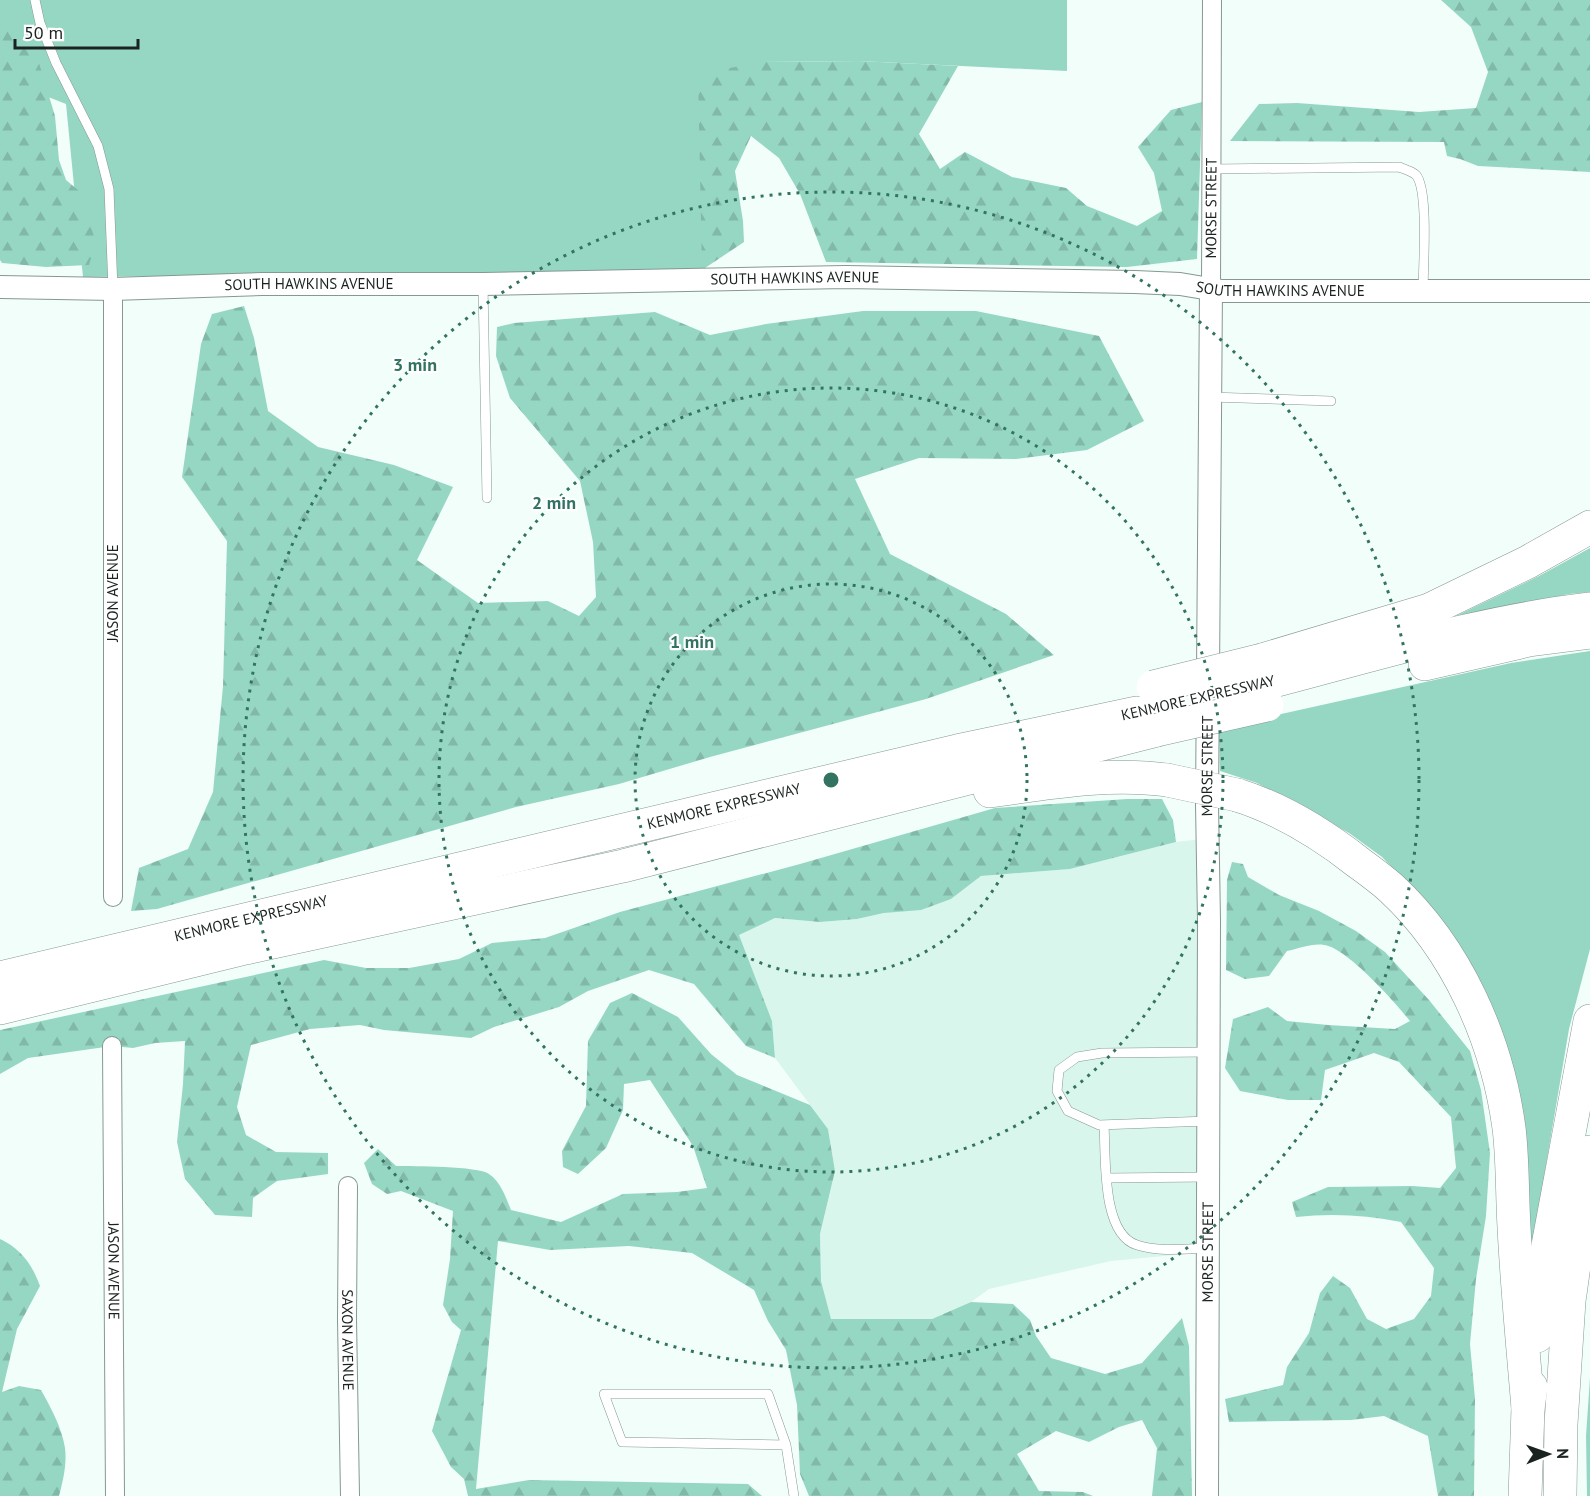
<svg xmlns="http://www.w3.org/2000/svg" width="1590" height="1496" viewBox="0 0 1590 1496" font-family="'PT Sans',sans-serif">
<defs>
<pattern id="forest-firs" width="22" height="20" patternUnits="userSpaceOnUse" patternTransform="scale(1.5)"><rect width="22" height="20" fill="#96d7c4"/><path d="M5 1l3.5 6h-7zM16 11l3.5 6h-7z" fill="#81b8a8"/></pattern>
</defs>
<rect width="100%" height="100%" fill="#f2fefa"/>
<path fill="#d9f6ec" d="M1202,839L1196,1253L1111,1261L989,1289L971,1302L932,1319H830L821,1281L820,1234L835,1171L828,1129L775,1058L772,1021L738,935L775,918L820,922L857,919L951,899L981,876L1070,869L1176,842Z"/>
<path fill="#96d7c4" d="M0,0H1067V71L858,61L761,62L702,270L83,277L66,104L0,78Z
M1590,548V592L1569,594L1459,618L1456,616L1539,576Z
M1590,651V949L1569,1029L1545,1171L1536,1246L1530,1245L1513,1070L1501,1028L1469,960L1410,886L1382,857L1349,833L1257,783L1220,771L1219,731L1268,717L1511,663Z
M1590,1378V1496H1587L1586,1436Z"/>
<path fill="url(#forest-firs)" d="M1441,0H1590V172L1478,166L1460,159L1447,156L1444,142L1230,141L1259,104L1297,103L1419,112L1476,108L1488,72L1471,27Z
M8,20L35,37L39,63L55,116L59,160L66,180L78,190L96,242L89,265L46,267L2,263L0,260V33Z
M859,61L958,66L919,134L940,169L965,152L1012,177L1066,188L1087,206L1137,226L1162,211L1154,173L1138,147L1171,110L1202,102L1197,259L1127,267L826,262L800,194L779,158L751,136L735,171L743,221L744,242L702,270L698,74L761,62Z
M244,306L254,338L268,411L318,447L394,465L453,487L417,560L478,603L548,601L579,616L596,597L593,542L580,481L510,398L496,356L497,327L514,323L655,312L710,335L766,324L863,311H976L1099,336L1144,421L1087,450L1016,459L919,458L855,479L890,554L1006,614L1054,655L926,699L710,757L619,784L516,807L157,909L131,911L139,868L188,849L213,792L223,686L227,541L182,477L201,344L212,314Z
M1127,799H1162L1173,820L1176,842L1070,869L981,876L951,899L921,910L884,913L857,919L820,922L775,918L739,935L772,1021L775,1058L746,1046L694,984L649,970L588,991L559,1007L494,1027L471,1038L384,1030L360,1025L310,1029L251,1045L237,1107L246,1135L276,1152L328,1153V1174L277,1181L253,1198L252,1217L215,1215L185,1179L177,1142L183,1084L185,1041L155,1043L133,1048L112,1046L28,1058L0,1074V1030L324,960L366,968H409L459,959L492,943L545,938L620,912L800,864L995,808Z
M1232,862L1243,864L1248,877L1279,895L1319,911L1356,931L1385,952L1429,1000L1470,1051L1481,1090L1490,1153L1486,1216L1476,1279L1470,1344L1475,1399L1474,1496H1438L1428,1436L1384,1416L1351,1420L1229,1422L1225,1399L1283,1385L1287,1367L1309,1333L1320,1293L1333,1276L1350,1288L1367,1319L1386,1329L1414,1319L1431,1296L1434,1268L1401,1222C1366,1215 1332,1213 1296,1217L1292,1202L1328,1187L1412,1186L1440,1188L1456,1168L1451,1117L1399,1062L1374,1053L1325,1070L1321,1100H1288L1240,1091L1225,1068L1233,1019L1268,1007L1287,1021L1328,1025L1395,1029L1410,1021C1396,1003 1346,947 1324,945C1313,943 1298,949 1287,951L1269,976L1245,979L1226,970L1227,880Z
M632,993L678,1017L711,1054L737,1075L810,1105L828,1129L835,1171L820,1234L821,1281L831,1319H932L971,1302L1013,1304L1030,1320L1036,1336L1051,1358L1105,1374L1142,1363L1182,1318L1189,1346L1192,1496H1152L1157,1448L1142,1420L1119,1427L1089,1442L1056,1431L1017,1454L1039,1491L1083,1492L1093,1496H809L800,1474L797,1405L786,1350L768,1321L754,1290L692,1253L629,1246L550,1250L498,1241L476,1489L529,1480L748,1484L762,1496H468L464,1479L451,1467L432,1431L461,1330L452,1322L443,1305L450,1259L453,1211L401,1191L387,1194L372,1184L364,1163L378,1149L396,1166C413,1166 478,1166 489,1174C501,1182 506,1198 511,1210L561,1222L623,1194L677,1192L707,1188L693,1146L650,1080L624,1084L623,1110L606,1148L578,1174L563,1167L562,1151L586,1106L588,1041L610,1003Z
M0,1239C21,1249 32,1264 40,1286L17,1329L2,1392L19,1386L41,1390C51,1408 62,1428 65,1448C67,1464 63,1481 59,1496H0Z"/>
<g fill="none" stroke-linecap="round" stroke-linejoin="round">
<g stroke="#859892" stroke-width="10">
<path id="service" d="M35,0L40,23L56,63L98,146L109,189L113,289
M1212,169L1399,167C1404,169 1412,171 1416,175C1429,190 1423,269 1423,292
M483,284L487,498
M1210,397L1331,401
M1208,1121L1099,1125L1068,1111L1057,1091L1059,1070L1077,1057L1102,1053L1208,1052
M1104,1125C1106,1156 1101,1234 1137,1245C1159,1252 1184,1249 1207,1248
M1107,1178L1208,1177
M786,1445L622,1442L604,1394H768L786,1445L794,1496"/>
</g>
<g stroke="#859892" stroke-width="20">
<g id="minor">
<path d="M113,289V897"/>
<path id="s1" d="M1211,289L1212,0"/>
<path id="s2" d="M112,1046L115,1496"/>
<path id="s3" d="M348,1186L347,1319L350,1496"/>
</g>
</g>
<g stroke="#859892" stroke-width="24">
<g id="tertiary">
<path id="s4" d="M0,287L113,289L262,284H483L846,277L1135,282L1180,284L1222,291H1590"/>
<path id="s5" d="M1207,1496L1209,921L1207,804L1211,289"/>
</g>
</g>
<g stroke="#859892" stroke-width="34">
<g id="motorway">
<path d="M1262,660L1429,610L1528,562L1590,527"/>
<path d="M1425,664L1529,640L1590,632"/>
<path d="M1262,684C1371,656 1478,622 1590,609"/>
<path d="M990,791C1048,783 1108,772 1167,780"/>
<path d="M1237,795C1282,809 1322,834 1359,863C1370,871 1381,879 1391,888C1457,949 1497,1040 1509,1128C1513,1161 1512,1194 1514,1227C1517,1288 1523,1348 1528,1408"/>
<path id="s6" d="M0,978L957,751L1137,713"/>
<path d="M0,1008L241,949L623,866L1157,730"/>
<path d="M1537,1336L1547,1251L1590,1021"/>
<path d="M1525,1496L1528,1408L1531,1387"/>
<path d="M1560,1496L1561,1424L1569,1301L1590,1152"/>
</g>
</g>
<use href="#service" stroke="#fff" stroke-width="9"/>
<use href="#minor" stroke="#fff" stroke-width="18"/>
<use href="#tertiary" stroke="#fff" stroke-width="22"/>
<use href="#motorway" stroke="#fff" stroke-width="33"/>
<g stroke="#859892" stroke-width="34" stroke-linecap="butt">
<path id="motorway-bridge" d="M1153,687L1262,660
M1157,730L1267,705
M1167,780L1237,795"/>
</g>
<use href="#motorway-bridge" stroke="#fff" stroke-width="33"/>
</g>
<g fill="none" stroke="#327362" stroke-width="3" stroke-dasharray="3 6">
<circle cx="831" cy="780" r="196"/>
<circle cx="831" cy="780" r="392"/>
<circle cx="831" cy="780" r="588"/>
</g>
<g text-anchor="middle" stroke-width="4.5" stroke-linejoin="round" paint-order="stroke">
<g font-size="15" fill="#1b2321" stroke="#fff">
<text dy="5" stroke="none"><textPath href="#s1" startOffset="81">MORSE STREET</textPath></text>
<text dy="5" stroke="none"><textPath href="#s4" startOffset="795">SOUTH HAWKINS AVENUE</textPath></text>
<text dy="5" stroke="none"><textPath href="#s4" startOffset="309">SOUTH HAWKINS AVENUE</textPath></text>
<text dy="5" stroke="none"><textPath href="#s4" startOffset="1281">SOUTH HAWKINS AVENUE</textPath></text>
<text transform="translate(113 593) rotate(-90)" y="5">JASON AVENUE</text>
<text transform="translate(1198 698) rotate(-13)" y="5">KENMORE EXPRESSWAY</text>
<text dy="5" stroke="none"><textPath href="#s5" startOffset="730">MORSE STREET</textPath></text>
<text dy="5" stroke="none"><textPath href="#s6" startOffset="744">KENMORE EXPRESSWAY</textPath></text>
<text dy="5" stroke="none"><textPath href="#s6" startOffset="258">KENMORE EXPRESSWAY</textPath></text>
<text dy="5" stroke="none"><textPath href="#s5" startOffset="244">MORSE STREET</textPath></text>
<text dy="5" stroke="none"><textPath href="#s2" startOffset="225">JASON AVENUE</textPath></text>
<text dy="5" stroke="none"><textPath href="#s3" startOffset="154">SAXON AVENUE</textPath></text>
</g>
</g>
<circle cx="831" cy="780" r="9" fill="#327362" stroke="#fff" stroke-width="3"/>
<g font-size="18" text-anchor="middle" font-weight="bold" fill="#327362" stroke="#fff" stroke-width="4.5" stroke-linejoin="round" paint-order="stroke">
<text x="415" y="371">3 min</text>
<text x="554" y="509">2 min</text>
<text x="692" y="648">1 min</text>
</g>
<g transform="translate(1548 1454) rotate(89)" stroke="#ffffff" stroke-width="4.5" paint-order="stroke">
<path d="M0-4.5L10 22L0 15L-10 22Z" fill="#1b2321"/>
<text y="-9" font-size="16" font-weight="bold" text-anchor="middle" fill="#1b2321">N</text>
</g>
<path d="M15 39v9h123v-9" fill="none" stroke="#1b2321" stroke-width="3"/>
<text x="24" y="39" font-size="18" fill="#1b2321" stroke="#ffffff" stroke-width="4.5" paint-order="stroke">50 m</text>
</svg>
